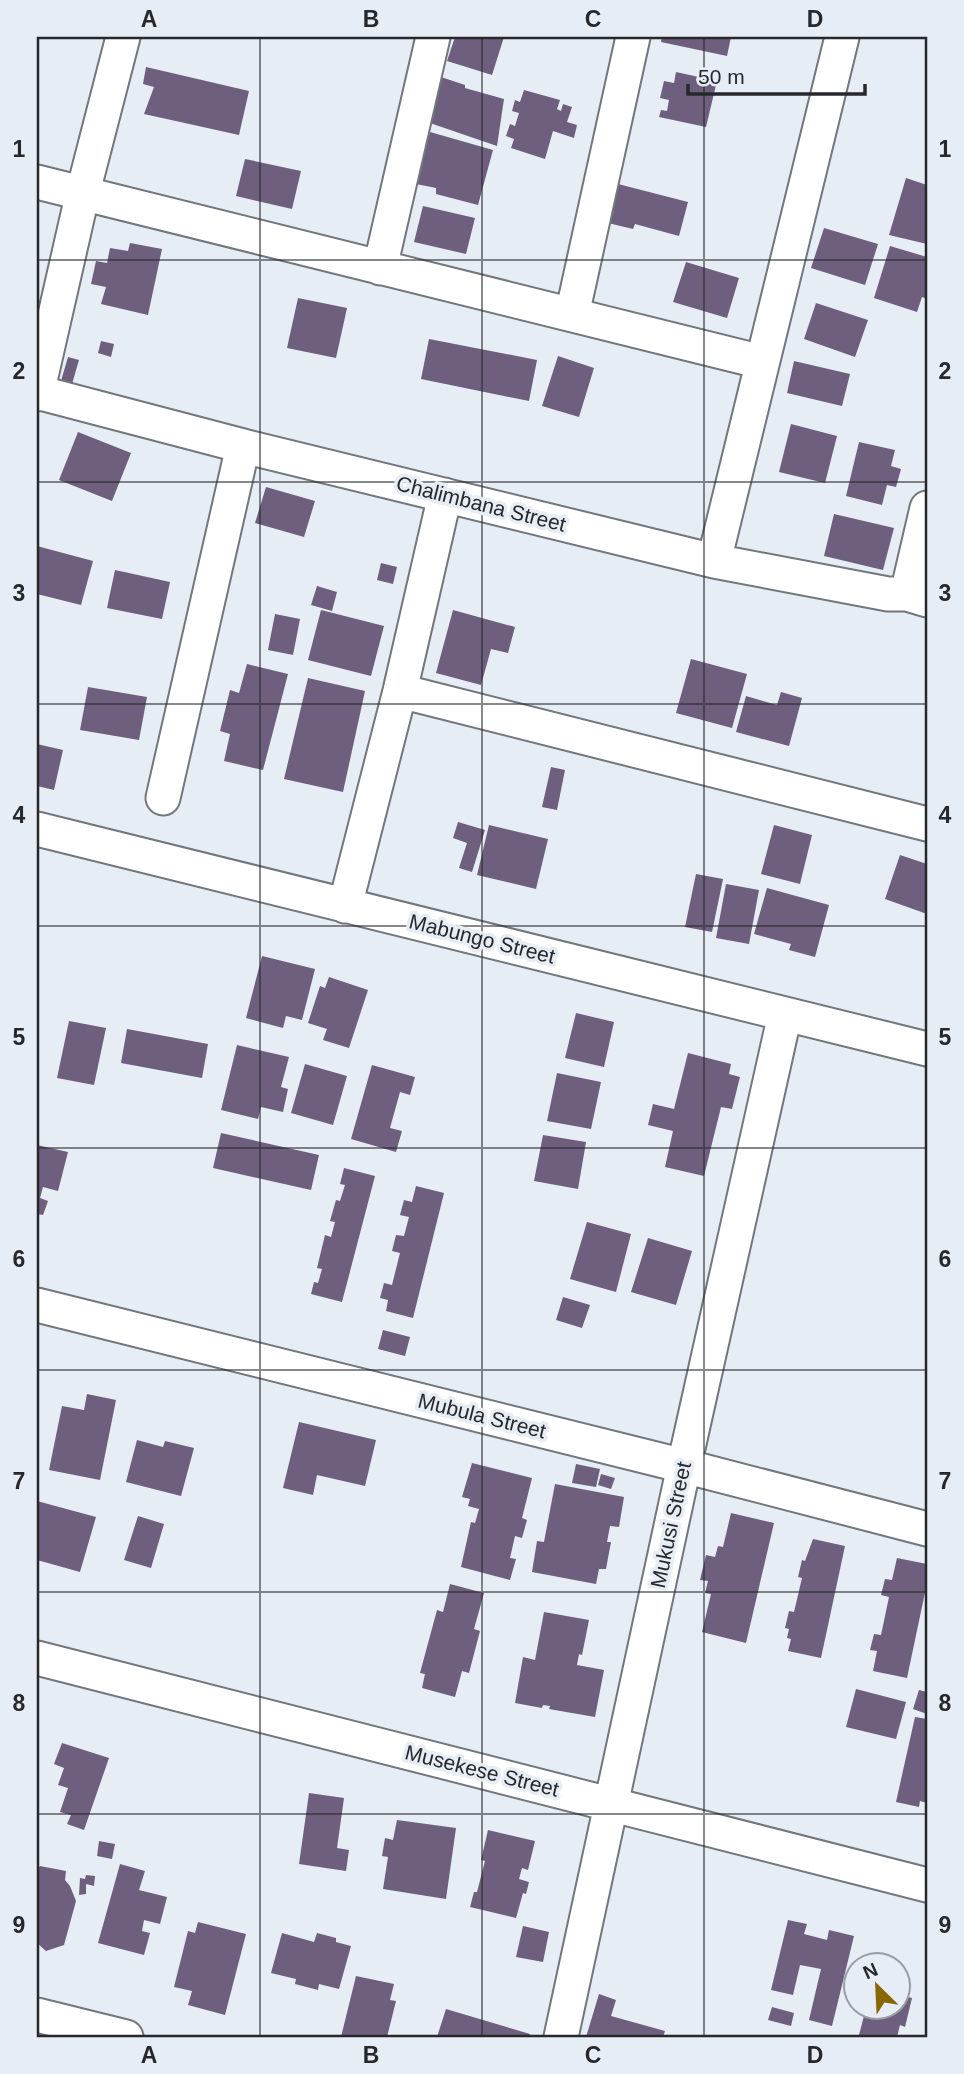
<svg xmlns="http://www.w3.org/2000/svg" width="964" height="2074" viewBox="0 0 964 2074" font-family="Arial,sans-serif">
<rect width="100%" height="100%" fill="#e7edf4"/>
<path fill="#6d5f7d" d="M455,37H504L492,75L447,61Z
M662,37H731L727,56L661,42Z
M146,67L249,91L239,135L144,114L154,87L143,84Z
M676,72L717,81L706,127L659,117L661,110L667,111L669,100L660,98L664,81L674,83Z
M441,77L465,85V88L504,99L497,146L427,122Z
M524,90L560,100L557,109L561,111L563,104L572,107L567,122L577,125L574,138L553,131L545,159L511,148L514,139L506,136L510,124L515,126L519,113L512,111L515,100L520,102Z
M430,132L493,150L478,205L436,194V188L416,184Z
M245,159L301,171L292,209L236,196Z
M906,178L927,185V244L889,235Z
M618,184L688,202L679,236L635,224L633,229L608,223Z
M423,206L475,218L466,254L414,242Z
M824,228L878,244L865,285L811,268Z
M130,243L162,249L148,315L101,304L106,287L91,284L96,261L107,263L110,248L128,251Z
M890,246L927,257V299L922,297L917,312L874,298Z
M686,262L739,278L727,318L673,302Z
M298,298L347,308L336,358L287,348Z
M816,303L868,320L855,357L804,339Z
M429,339L537,360L529,401L421,379Z
M101,341L114,344L111,357L98,353Z
M558,356L594,368L579,417L542,406Z
M68,357L79,360L72,384L61,381Z
M794,361L850,374L842,406L787,393Z
M791,424L837,436L825,483L779,472Z
M78,432L131,453L112,501L59,480Z
M859,442L895,450L891,466L901,469L896,487L887,485L882,505L846,496Z
M266,487L315,501L304,537L255,523Z
M834,514L894,528L883,570L824,556Z
M37,546L93,561L81,605L37,594Z
M381,563L397,567L393,584L377,580Z
M115,570L170,582L162,619L107,608Z
M317,586L337,592L332,611L311,605Z
M321,610L384,626L371,676L308,660Z
M453,610L515,627L508,653L491,649L481,685L436,673Z
M275,614L300,619L293,655L268,650Z
M691,659L747,674L732,728L676,713Z
M247,664L288,674L263,770L224,761L230,734L220,731L230,690L239,693Z
M308,678L365,691L343,792L284,779Z
M88,687L147,697L139,740L80,730Z
M781,692L802,698L789,746L736,732L746,696L777,705Z
M37,744L63,750L54,790L37,786Z
M551,767L565,770L557,810L542,807Z
M458,822L485,830L472,872L459,868L467,843L453,838Z
M489,825L548,839L536,889L477,875Z
M774,825L812,835L800,884L761,874Z
M900,855L927,864V914L885,899Z
M696,874L723,879L712,932L685,927Z
M726,884L759,890L749,944L716,938Z
M767,888L829,905L815,957L789,950L791,944L754,934Z
M262,956L315,969L302,1020L286,1016L283,1028L246,1018Z
M329,977L368,990L349,1048L323,1040L327,1029L308,1023L320,986L325,988Z
M576,1013L614,1022L604,1067L565,1058Z
M69,1021L106,1028L94,1085L57,1078Z
M127,1029L208,1044L202,1078L121,1063Z
M237,1045L289,1057L281,1087L288,1089L283,1112L261,1107L258,1119L221,1110Z
M688,1053L731,1064L729,1074L740,1077L732,1109L721,1107L704,1176L665,1167L673,1131L648,1125L653,1104L674,1109Z
M305,1064L347,1076L333,1125L291,1113Z
M372,1065L415,1077L410,1095L400,1092L390,1128L402,1131L396,1152L351,1139Z
M557,1073L601,1082L591,1129L547,1121Z
M221,1133L319,1155L311,1190L213,1168Z
M543,1135L586,1142L578,1189L534,1181Z
M37,1145L68,1152L58,1191L43,1187L40,1198L48,1201L43,1215L37,1214Z
M344,1168L375,1176L342,1302L311,1294L314,1282L318,1283L322,1269L317,1268L325,1235L331,1237L335,1222L330,1221L336,1200L340,1201L345,1185L340,1184Z
M416,1186L444,1193L413,1318L386,1311L388,1300L380,1298L384,1283L392,1285L400,1253L392,1251L396,1235L404,1236L409,1217L400,1215L404,1200L412,1202Z
M587,1222L631,1234L616,1292L570,1279Z
M648,1238L692,1251L676,1305L631,1292Z
M563,1297L590,1305L582,1328L556,1320Z
M383,1330L410,1337L405,1356L378,1349Z
M87,1394L116,1400L100,1480L49,1470L62,1406L84,1410Z
M299,1422L376,1440L365,1486L317,1475L313,1495L283,1488Z
M137,1440L163,1447L165,1441L194,1448L181,1496L126,1482Z
M472,1463L532,1478L522,1518L527,1520L522,1538L515,1536L510,1558L516,1559L510,1580L461,1567L471,1522L475,1523L479,1509L468,1506L470,1499L462,1497Z
M576,1464L600,1469L596,1487L572,1483Z
M601,1474L615,1478L611,1489L598,1485Z
M555,1484L624,1497L619,1527L610,1526L607,1542H611L606,1569H599L596,1584L532,1572L537,1541L544,1542Z
M37,1501L96,1517L80,1572L37,1560Z
M731,1513L774,1523L746,1643L702,1632L711,1594L705,1593L708,1581L700,1580L706,1555L715,1557L718,1546L723,1547Z
M138,1516L164,1524L151,1568L124,1560Z
M813,1539L845,1546L821,1658L788,1651L791,1639L787,1638L789,1629L785,1628L789,1611L794,1612L802,1578L798,1577L802,1560L805,1561Z
M897,1558L927,1564V1583L907,1678L873,1671L877,1651L870,1650L874,1634L881,1635L889,1597L881,1595L885,1579L892,1580Z
M450,1584L484,1593L474,1629L480,1631L469,1673L462,1671L455,1697L422,1688L425,1674L420,1673L437,1610L443,1612Z
M544,1612L589,1620L582,1655L579,1654L577,1665L604,1670L595,1717L549,1709L550,1706L543,1705L542,1708L515,1703L523,1657L535,1660Z
M856,1689L906,1702L896,1739L846,1727Z
M919,1690L927,1692V1714L913,1709Z
M915,1717L927,1719V1803L920,1801L919,1807L896,1802Z
M62,1743L109,1758L84,1830L67,1824L71,1815L60,1812L68,1788L58,1785L64,1768L54,1764Z
M309,1793L344,1798L337,1848L349,1850L346,1871L299,1864Z
M397,1820L456,1828L446,1899L383,1889L388,1857L382,1856L385,1838L393,1840Z
M488,1830L535,1841L528,1870L522,1868L519,1879L529,1882L526,1894L523,1893L516,1918L470,1907L474,1892H477L485,1861L481,1860Z
M99,1841L115,1844L112,1859L97,1856Z
M120,1864L145,1871L139,1890L167,1897L160,1924L144,1920L142,1931L150,1933L144,1955L98,1943Z
M40,1866L66,1871L65,1880L70,1886L76,1901L64,1945L46,1951L37,1943V1870Z
M86,1875L95,1876L94,1886L86,1884V1894L79,1895L80,1878L85,1879Z
M788,1920L807,1924L804,1934L827,1940L829,1930L854,1936L832,2026L809,2020L821,1969L800,1965L793,1995L771,1990Z
M198,1922L246,1934L225,2015L188,2005L192,1991L174,1987L188,1931L195,1933Z
M523,1926L549,1932L543,1962L516,1957Z
M282,1933L314,1942L317,1933L336,1938V1942L351,1946L339,1989L319,1984L318,1990L295,1984L296,1979L271,1973Z
M356,1976L394,1984L390,2000L396,2001L387,2037H341Z
M599,1994L616,2000L611,2016L665,2031L663,2037H586Z
M898,1994L912,1998L905,2027L900,2025L897,2037H869L859,2035L866,2008H898Z
M772,2007L794,2013L791,2026L768,2020Z
M446,2009L530,2034L529,2037H437Z"/>
<g fill="none" stroke-linecap="round" stroke-linejoin="round">
<g stroke="#71777d" stroke-width="37">
<path id="minor" d="M37,182L762,362
M380,268L433,37
M572,315L633,37
M37,392L243,446L714,561L888,594H907L927,600
M37,394L83,192L123,37
M714,561L842,37
M907,594L927,508
M400,691L927,824
M163,798L243,446
M37,829L927,1049
M345,906L400,691L445,495
M37,1305L684,1466L927,1529
M37,1658L927,1885
M37,2015L126,2037
M561,2037L684,1466L785,1014"/>
</g>
<use href="#minor" stroke="#fff" stroke-width="33"/>
</g>
<path fill="none" stroke="#26282b" stroke-width="2" stroke-opacity="0.55" d="M260,37V2037M482,37V2037M704,37V2037M37,260H927M37,482H927M37,704H927M37,926H927M37,1148H927M37,1370H927M37,1592H927M37,1814H927"/>
<g text-anchor="middle" stroke-width="7" stroke-linejoin="round" paint-order="stroke">
<g font-size="21" fill="#26282b" stroke="#e7edf4">
<text transform="translate(481 504) rotate(14)" y="7">Chalimbana Street</text>
<text transform="translate(482 939) rotate(14)" y="7">Mabungo Street</text>
<text transform="translate(482 1416) rotate(14)" y="7">Mubula Street</text>
<text transform="translate(671 1525) rotate(-78)" y="7">Mukusi Street</text>
<text transform="translate(482 1771) rotate(14)" y="7">Musekese Street</text>
</g>
</g>
<rect width="964" height="2074" fill="none" stroke="#e7edf4" stroke-width="77"/>
<g transform="translate(877 1986) rotate(336)"><circle r="33" fill="#e7edf4" stroke="#9a9ea4" stroke-width="2"/>
<path d="M0-5L12 26L0 18L-12 26Z" fill="#896704"/>
<text y="-10" font-size="19" font-weight="bold" text-anchor="middle" fill="#26282b">N</text>
</g>
<path d="M688 84v10h177v-10" fill="none" stroke="#26282b" stroke-width="3.5"/>
<text x="698" y="84" font-size="21" fill="#26282b" stroke="#e7edf4" stroke-width="5" paint-order="stroke">50 m</text>
<rect x="38" y="38" width="888" height="1998" fill="none" stroke="#26282b" stroke-width="2.5"/>
<g font-size="23" text-anchor="middle" font-weight="bold" fill="#26282b">
<text x="149" y="27">A</text>
<text x="371" y="27">B</text>
<text x="593" y="27">C</text>
<text x="815" y="27">D</text>
<text x="19" y="157">1</text>
<text x="945" y="157">1</text>
<text x="19" y="379">2</text>
<text x="945" y="379">2</text>
<text x="19" y="601">3</text>
<text x="945" y="601">3</text>
<text x="19" y="823">4</text>
<text x="945" y="823">4</text>
<text x="19" y="1045">5</text>
<text x="945" y="1045">5</text>
<text x="19" y="1267">6</text>
<text x="945" y="1267">6</text>
<text x="19" y="1489">7</text>
<text x="945" y="1489">7</text>
<text x="19" y="1711">8</text>
<text x="945" y="1711">8</text>
<text x="19" y="1933">9</text>
<text x="945" y="1933">9</text>
<text x="149" y="2063">A</text>
<text x="371" y="2063">B</text>
<text x="593" y="2063">C</text>
<text x="815" y="2063">D</text>
</g>
</svg>
